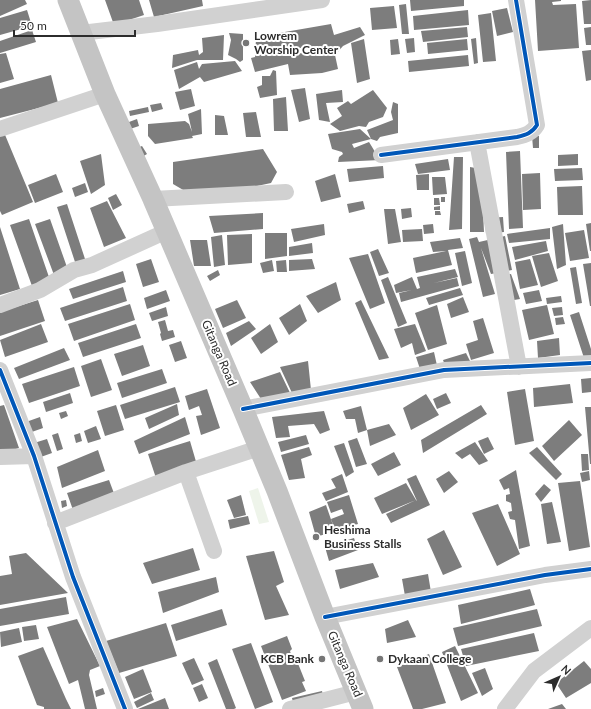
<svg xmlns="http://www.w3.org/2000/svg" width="591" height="709" viewBox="0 0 591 709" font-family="Lato,sans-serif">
<rect width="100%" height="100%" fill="#fff"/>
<path fill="#eef4ea" d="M258,488L269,522L259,524L249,491Z"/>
<path fill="#7d7d7d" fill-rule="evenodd" d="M0,0H25L27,4L0,16Z
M105,0H139L144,15L114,25Z
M149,0H202L203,6L154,17Z
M410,0H464V6L411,11Z
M535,0H561V1L552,2L553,5L576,4L579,48L538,51Z
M591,0V24H584L582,1Z
M406,4L409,34H402L399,5Z
M394,6L397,28L372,30L370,8Z
M507,8L513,32L497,36L492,11Z
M27,10L32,26L0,35V18Z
M468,10L469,25L414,30L413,16Z
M491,13L496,61L483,62L478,15Z
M331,24L334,35L360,27L365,35L343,46L335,55L338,69L322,73L290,75L288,64L255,72L251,58L255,57L256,39L279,33ZM317,46L319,51L286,55L285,50Z
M467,27L468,37L423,42L421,31Z
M591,27V45H586L584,28Z
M32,30L36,42L0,53V41Z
M229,33L243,34V60L240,62L236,59L228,55L231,40Z
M224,35L223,60H197L172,68L173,55L198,50L199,55L203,52L202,38Z
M414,38L415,52L407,53L405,39Z
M476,38L478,63L474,64L471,39Z
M364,39L370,79L357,83L351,43Z
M398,39L400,54L391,55L390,40Z
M467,39L468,50L428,54L427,43Z
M591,50V80L586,81L582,51Z
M6,53L14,79L0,83V54Z
M468,55L469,66L409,72L408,61Z
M235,61L242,71L204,82L200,77L179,89L174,70L197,62L199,69L202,64Z
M273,70L276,71L277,95L260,98L257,87L262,85V76H270Z
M51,75L58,103L0,118V89Z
M305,88L310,119L299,122L291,90Z
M191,89L195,106L180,110L175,92Z
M342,90L343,102L326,103L330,122L319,120L316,94Z
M373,90L387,108L383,117L369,122L366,127L359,126L340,131L330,124L342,116L337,108L348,101L351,104Z
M286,97L288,131H274L273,99Z
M393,102L398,104V133L380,137L377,141L371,139L352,144L354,148L369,142L380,160L338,162L339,157L343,154L342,152L332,149L328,134L360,129L371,139L367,130L393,120L391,112Z
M161,103L163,109L152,112L150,105Z
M148,107L149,112L130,116L129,111Z
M201,109L202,134L192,136L193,138L155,144L148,136V124L185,121L189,124L192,132L188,114Z
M256,112L261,137H246L243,113Z
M215,115L224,116L228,135H215Z
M137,119L139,126L130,129L129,122Z
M3,130L33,202L2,215L0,211V132Z
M532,136H539V148H533Z
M142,146L147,154L142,157L137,148Z
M263,149L277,172L271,183L257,186L190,194L173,184V162Z
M520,151L523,228L509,229L506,152Z
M101,154L105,185L91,194L80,161Z
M578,154V165L558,166V155Z
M454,157H463L462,229L449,230Z
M448,159L450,170L418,174L415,164Z
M383,166L384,178L349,182L347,169Z
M470,167L481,169L484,232H470Z
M582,168L583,180L555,181L554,169Z
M540,173L541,209L523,210L522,174Z
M56,174L63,192L35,203L28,185Z
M335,174L341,197L321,202L315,181Z
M429,174V190H417L416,175Z
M432,177H445L447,194L433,195Z
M85,183L88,192L75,197L72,188Z
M582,186L583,215H558L557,187Z
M116,194L122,205L113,210L108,198Z
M441,197H445V202H441Z
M434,198H439L440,205H434Z
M107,201L126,238L104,247L90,208Z
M363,201L365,209L349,213L347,204Z
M67,204L86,262L76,265L57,207Z
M440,206V210H434V207Z
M411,208L412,217L402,219L401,209Z
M384,209H395L401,242L388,244Z
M435,211H440L441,215H435Z
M263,213V229L214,233L209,216Z
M503,217L504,232L486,234L485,218Z
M29,219L50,280L32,286L10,225Z
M50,219L68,270L54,275L35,224Z
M591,223V251H590L586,224Z
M324,224L325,235L294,242L291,229Z
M433,224L434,233L424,234L423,225Z
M563,224L566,265L557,269L552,227Z
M0,227L20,289L0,295Z
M550,228V239L509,243L507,234Z
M422,229L423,241L403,242L402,230Z
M584,230L589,258L570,261L565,233Z
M265,233H287V256L265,259Z
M252,234V263L228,265L227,235Z
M222,235L225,265L214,267L211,237Z
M505,236L512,270L491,274L481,248L495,294L483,297L469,239L477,237L479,242Z
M460,238L463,248L448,250L452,265L416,273L413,258L446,251L433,252L430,242Z
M190,240H207L211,266H194Z
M546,241L548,251L515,260L512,247Z
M312,243L313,253L289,256V247Z
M378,249L389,273L379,276L370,252Z
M465,251L472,283L462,286L455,253Z
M549,253L558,281L541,287L532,256Z
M368,254L385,303L370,309L349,258Z
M151,259L159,282L143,287L136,264Z
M312,259L315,269L289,271V260Z
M530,259L538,285L520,289L515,262Z
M272,260L274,271L263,273L260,263Z
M286,260L287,272H277L276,261Z
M591,263V306H590L583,264Z
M576,267L582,303L576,304L570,268Z
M455,269L458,277L434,283L457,278L459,286L401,302L399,293L412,290L396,293L394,285L412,277L417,289L420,288L417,277Z
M218,270L220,275L210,281L207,276Z
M123,271L126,282L73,299L69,289Z
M511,274L520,299L502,302L496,277Z
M388,277L407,323L398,327L381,280Z
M336,282L341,300L318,313L306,296Z
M123,287L127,301L65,321L60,308Z
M460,288L463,295L429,305L426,298Z
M166,290L170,301L147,309L144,298Z
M539,290L542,301L526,304L523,293Z
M561,296L562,302L547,304L546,298Z
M463,297L469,312L451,318L447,304Z
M38,300L45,321L0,336V312Z
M237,300L246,318L223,328L215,309Z
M361,300L389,358L379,360L355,303Z
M130,304L135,320L74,341L68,324Z
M300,304L307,321L289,335L279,318Z
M437,305L447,344L428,350L415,313Z
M547,305L554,334L529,340L522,310Z
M166,307L168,316L152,321L149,313Z
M562,307L563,315L554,316L552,308Z
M579,312L591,349V356L584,358L570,315Z
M563,317L565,324L556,325L555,318Z
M483,318L494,353L471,360L466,344L478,340L473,321Z
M165,320L168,331L173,330L175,337L162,341L160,334L161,333L158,322Z
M249,321L256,329L231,346L226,333Z
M41,324L48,342L5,357L0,340Z
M136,324L141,338L83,357L78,343Z
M270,324L278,342L261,354L251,338Z
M415,324L426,351L415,355L412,343L401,348L394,329Z
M559,338L560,355L538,358L537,341Z
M181,341L187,358L175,362L169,345Z
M143,345L150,366L122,376L114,354Z
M64,348L70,360L19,379L14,368Z
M434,352L438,370L421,372L416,357Z
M466,353L470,361L446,368L443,360Z
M101,359L112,390L91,397L81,366Z
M308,361L311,390L292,393L280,367Z
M74,367L80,386L29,403L22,384Z
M162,369L167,383L122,398L117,383Z
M280,372L292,397L263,402L250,382Z
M591,378V392L582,393L581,379Z
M570,384L573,403L534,407L533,388Z
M175,387L180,402L125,419L120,405Z
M207,389L220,428L201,435L196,416L202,415L199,406L189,410L185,396Z
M525,389L534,441L515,445L507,392Z
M70,393L73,403L46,412L43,402Z
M446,393L451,403L437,409L433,399Z
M426,394L439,415L411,430L403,408Z
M177,404L179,415L149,429L145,418Z
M4,405L19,448L0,454V406Z
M116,405L124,430L105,436L97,411Z
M481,405L487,414L423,453L421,440Z
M361,406L367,430L358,433L355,419H346L343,411Z
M585,407H591V464H590Z
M66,411L68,416L61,419L59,413Z
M324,411L330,430L320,434L314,424L288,426L290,437L276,438L272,417Z
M40,417L43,428L29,433L26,422Z
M185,417L190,434L139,454L134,441Z
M569,420L582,435L554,461L542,446Z
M389,424L396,435L370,446L367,430Z
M96,426L101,439L88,443L84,431Z
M58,433L63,449L57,451L52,435Z
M80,433L82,441L76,443L74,435Z
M306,435L309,444L281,452L278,442Z
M488,437L494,449L484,454L478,441Z
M357,438L367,464L356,467L348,441Z
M47,439L52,453L38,458L34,443Z
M190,441L197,465L156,478L148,454Z
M475,442L488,461L479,465L470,454L462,459L455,453Z
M344,443L354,472L346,477L334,446Z
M309,447L312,455L301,459L305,478L289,480L281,455Z
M537,447L562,474L556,480L529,453Z
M98,450L105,471L62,488L57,467Z
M394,452L401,465L378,476L371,464Z
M581,454H588L589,470L582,471Z
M516,470L530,546L519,549L515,520L510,519L508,512L512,511L511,503L506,501V495L510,494L509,488L504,490L499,480Z
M449,471L458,482L444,493L436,479Z
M589,471L590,480L582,482L580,473Z
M342,474L348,492L326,501L322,493L336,488L331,479Z
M416,475L430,505L391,523L386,514L416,500L417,501L407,479Z
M109,480L115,496L73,510L67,493Z
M580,481L590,547L569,551L558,483Z
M406,483L416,500L382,514L374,498Z
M544,484L551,490L541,502L535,494Z
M241,495L246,515L234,518L227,500Z
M349,495L358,524L335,530L331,519L344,514L342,509L331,513L327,502Z
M66,500L67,506L62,508L61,501Z
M552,502L561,542L547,544L541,504Z
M498,504L520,554L497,566L472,513Z
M326,505L335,531L316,537L309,512Z
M248,516L250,524L230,529L228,520Z
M444,530L462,567L443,575L427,539Z
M354,538L358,550L329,561L325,547Z
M193,548L200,570L152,584L143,563Z
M274,551L284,582L276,586L289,615L265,620L246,556Z
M26,553L68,593L0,605V576L12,574L9,556Z
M373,563L379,577L340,589L335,570Z
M428,574L431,592L405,596L402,579Z
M216,577L219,592L163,613L158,592Z
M530,589L535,605L461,624L458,605Z
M66,597L69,614L0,626V609Z
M222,609L227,625L176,641L171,625Z
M537,609L542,626L458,646L453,628Z
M77,619L100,666L90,670L89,675L97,709H85L78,680L69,684L47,627Z
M408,620L416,637L387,643L385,629Z
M166,623L177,656L119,673L106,641Z
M36,625L39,639L24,641L22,627Z
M19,628L22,642L1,647L0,632Z
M534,633L539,651L466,666L461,649Z
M287,636L292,649L290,651L294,663L297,661L305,681L302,682L306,691L282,700L261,646Z
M251,643L273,702L255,709L232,649Z
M455,646L478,693L461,701L442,652Z
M43,647L66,699L71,709H44V707L37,705L18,656Z
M429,654L446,703L422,709H413L397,667Z
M194,658L204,680L192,685L182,663Z
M217,659L236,708L234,709H226L208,663Z
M584,661L591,669V683L566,698L556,683Z
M485,668L493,689L482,696L472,673Z
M143,669L152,692L134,699L125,677Z
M202,684L208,698L199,702L193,688Z
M103,688L105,694L96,697L95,691Z
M322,691L324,699L294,706L292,698Z
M151,693L154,700L137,708L134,702Z
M165,698L169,709H138Z
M562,704L566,709H548Z"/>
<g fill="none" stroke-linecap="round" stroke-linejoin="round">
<path stroke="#d1d1d1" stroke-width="16" d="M81,33L157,24L322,0
M0,129L105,94
M477,142L519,367
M381,155L517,137C526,135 532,133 537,125L516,0
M153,199L286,192
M0,305L40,290L74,270L92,265L167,231
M0,370L34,456L73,577L125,709
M243,409L444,370L591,363
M0,457L34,456
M186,472L214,551
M55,523L186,472L259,448
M325,617L545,575L591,569
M290,709L356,692
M505,709L534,671L591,628"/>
<path stroke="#c4c4c4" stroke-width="21" d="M68,0L105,94L153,199L243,409L277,491L325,617L363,709"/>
<g stroke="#fff" stroke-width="6">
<path id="cycleway" d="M381,155L517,137C526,135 532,133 537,125L516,0
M0,370L34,456L73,577L125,709
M243,409L444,370L591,363
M325,617L545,575L591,569"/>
</g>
<use href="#cycleway" stroke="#0057b8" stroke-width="4"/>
</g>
<g fill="#767676" stroke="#fff" stroke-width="1.5">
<circle cx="246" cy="43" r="4"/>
<circle cx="316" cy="537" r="4"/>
<circle cx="322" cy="659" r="4"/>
<circle cx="380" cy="659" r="4"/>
</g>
<g text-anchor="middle" stroke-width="4" stroke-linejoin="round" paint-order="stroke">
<g font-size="12" font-weight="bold" fill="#2c2c2c" stroke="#fff" text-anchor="start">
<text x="254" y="40">Lowrem<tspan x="254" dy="14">Worship Center</tspan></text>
<text x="324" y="534">Heshima<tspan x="324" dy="14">Business Stalls</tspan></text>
<text x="314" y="663" text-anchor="end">KCB Bank</text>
<text x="388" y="663">Dykaan College</text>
</g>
<g font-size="12" fill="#2c2c2c" stroke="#fff">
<text transform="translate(219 353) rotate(67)" y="4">Gitanga Road</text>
<text transform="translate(345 664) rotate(67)" y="4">Gitanga Road</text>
</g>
</g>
<g transform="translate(559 677) rotate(45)" stroke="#ffffff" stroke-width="3" paint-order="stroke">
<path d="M0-3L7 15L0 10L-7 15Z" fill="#2c2c2c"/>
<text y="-6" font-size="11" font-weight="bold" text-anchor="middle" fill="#2c2c2c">N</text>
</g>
<path d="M14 30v6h121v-6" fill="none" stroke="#2c2c2c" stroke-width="2"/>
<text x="20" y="30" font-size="12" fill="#2c2c2c" stroke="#ffffff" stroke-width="3" paint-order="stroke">50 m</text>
</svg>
